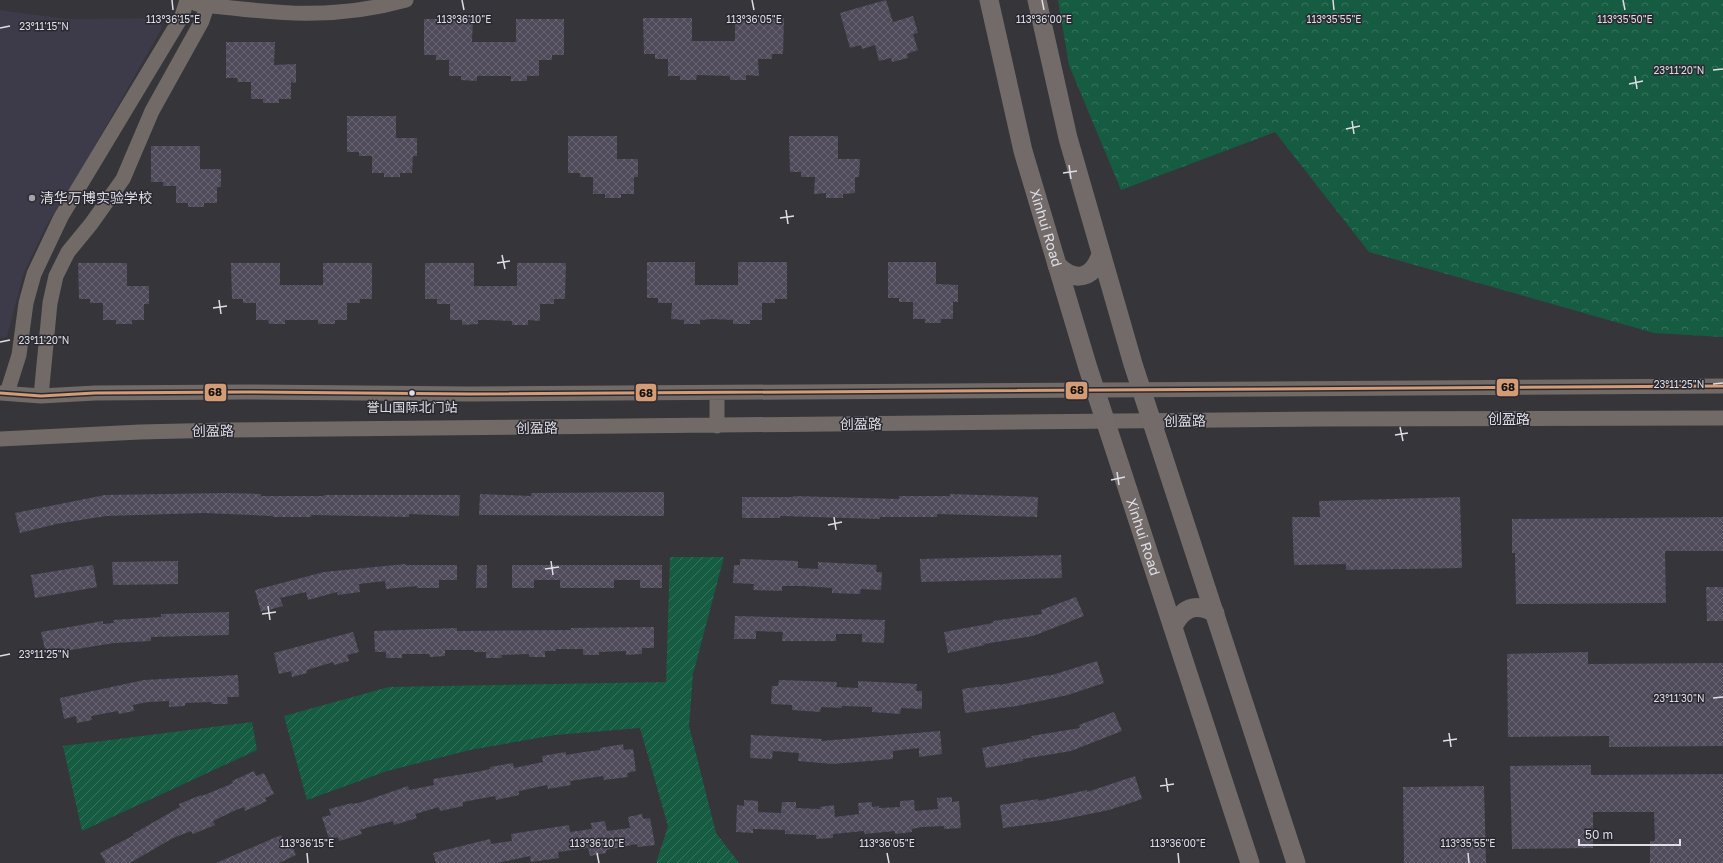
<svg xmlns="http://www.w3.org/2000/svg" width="1723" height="863" viewBox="0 0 1723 863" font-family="'Golos Text','Noto Sans SC',sans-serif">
<defs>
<pattern id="forest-crowns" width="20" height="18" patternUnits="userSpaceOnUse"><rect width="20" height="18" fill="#165c42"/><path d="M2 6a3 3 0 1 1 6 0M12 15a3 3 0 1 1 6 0" fill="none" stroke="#37735d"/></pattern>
<pattern id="garden-furrows" width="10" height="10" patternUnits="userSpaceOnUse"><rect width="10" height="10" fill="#165c42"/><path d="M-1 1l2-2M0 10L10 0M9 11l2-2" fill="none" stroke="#37735d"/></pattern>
<pattern id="building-cross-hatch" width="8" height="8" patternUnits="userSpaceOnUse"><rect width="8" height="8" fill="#4f4b5a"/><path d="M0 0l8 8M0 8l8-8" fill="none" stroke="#686472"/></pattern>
</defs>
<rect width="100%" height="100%" fill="#35353a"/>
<path fill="#3d3a49" d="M0,10L67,19L154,18L160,22L162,28L80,172L47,224L23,275L7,337L0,338Z"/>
<path fill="url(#forest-crowns)" d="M1058,0H1723V337L1654,333L1369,252L1275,132L1121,190L1069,65Z"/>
<path fill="url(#garden-furrows)" d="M670,557H724L693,674L689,726L716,833L739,863H656L668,826L640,728L555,735L470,750L387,771L307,800L284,716L389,687L666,682Z
M252,722L257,750L82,831L63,746Z"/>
<path fill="url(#building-cross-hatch)" d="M886,0L893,22L913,16L918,33L913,34L918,50L907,54L908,58L892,62L891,58L879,61L875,45L862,49L861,45L850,48L840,13Z
M643,18H692V41H735V18H784L783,54H772V59H758L759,76L746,75V80H730V76L697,75L696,80H680V76H668V59H655V54H644Z
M424,19H473L472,42H516V19H564V55H552V60H539V76H527V81H511V76H477V81L461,80V76H449V60H436V55H424Z
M226,42H275L274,65L296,64V83L291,82V99H279V103H263V99H251V82H238L237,78H226Z
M347,116H396V138H417V156H413L412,173H400V177H384V173H372V156H359V152H347Z
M568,136H617V159H638V177H634V194H621V198H605V194H593V177H580V173H568Z
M789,136H838V159H860L859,177H855V193L843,194V198H826V193L814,194L815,177H801V172H790Z
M151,146H200V169H221V187H217V203H204V207H188V203H176V186H163V182H151Z
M647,262H695V285H738V262H787V299H775V303H762V320H750V324H733V320L712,319L700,320V324H684V320L671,319L672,303H658V298H647Z
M888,262H936V284L958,285V302H953V319H941V323H925V319H913V302H899V298H888Z
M78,263H127V286H149V304H144V320H132V324H116V320H103V303H90V299H79Z
M231,263H280V285H323V263H372V299H360V303H347V320H335V324H318V320H285V324H269L268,320H256V303H243V299H232Z
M425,263H474V286H517V263H566L565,299H554V304H540V321L528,320V325H512V321L490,320H478V324L462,325V320H450V304H437V299H425Z
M664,492V516L479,515L480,494L531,496V493Z
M225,493L261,494V496H324V495H460L459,516L409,514V517L311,515V517H273V516L204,513L106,516L56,524L20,533L15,513L105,495Z
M950,494L1038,497L1037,517L937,514V517H880V519L780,516V518H742V497H793V496L899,499V496H950Z
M1460,497L1462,568L1346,570V564L1294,565L1292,517H1320L1319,501Z
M1723,517V551H1665L1666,603L1516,604L1515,553H1512V519Z
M1061,555L1062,578L921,582L920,559Z
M740,559L798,561V568L818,569V562L877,565L876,572H882L881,590L861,589L860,594L832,593V588L803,586H782V591L753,590L754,584L733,583L734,565H740Z
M178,561V584L113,585L112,562Z
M405,564V565H457V580H439V588H417V586L386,589L385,581L359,584L360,592L338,595L337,592L308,600L306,592L280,598L283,606L261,612L255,590L324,572Z
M93,565L97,587L35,598L31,575Z
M477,565H487V588H476Z
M512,565H662V588H640V580H614V588H560V580H534V588H512Z
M1706,587H1723V621H1707Z
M1076,597L1084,616L1033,636L984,644L985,645L948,653L944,632L993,623V621L1042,614L1041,610Z
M229,612V635L151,637V641L114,643L46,654L41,632L103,621V624L114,623L113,620L161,617V614Z
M735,616L885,620L884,643L862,642V634H836V641H782L783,632L756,631V639H734Z
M654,627V648H642V654L626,655V651L599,652V655H583V649H556V651H545V657H529V654L501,655L502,658H486V652H474V650H445V656L430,657L429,654H402V658H386V652H375L374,631L457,628V631L571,630V628Z
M353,632L359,652L347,655L349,661L334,665L333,662L307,670V673L292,677L291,671L279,674L274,653Z
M1588,652V664L1723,663V746L1609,747V736L1508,737L1507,654Z
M1097,661L1104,683L1068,695L1017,706L965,713L962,689L1000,684V685L1049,675V676Z
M238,675L239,697H227L228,704H212V702L185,703V706L169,707V701L148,702L133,705L134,711L119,714L118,711L91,716L92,720L77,723L76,716L64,719L60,698L144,680Z
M779,680L837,682L836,687L858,688V681L917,684L916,691H922V709L901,708L900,714L872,712V707L842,706V708L821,707L820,712L792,710V705L771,704L772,686H778Z
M1114,712L1122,731L1071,751L1023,759V761L986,768L982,748L1032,738L1031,736L1080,728L1079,725Z
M940,731L942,754L919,757V748L893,751V759L833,764L798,761L799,753L773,751L772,759L750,758L751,735L822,739L821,741Z
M623,744L624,750L633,749L636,771L627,773L628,777L604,780L603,776L570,781L571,785L548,789L547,785L519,791V795L496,800L495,796L463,802V806L440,811L439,807L415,814L417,818L394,825L393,821L369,827L360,830L362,834L339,841L338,837L329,839L322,817L331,815L329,809L352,803L353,804L362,802L408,786L409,790L434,785L433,779L476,772L490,769V767L513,763L514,768L543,762L542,756L566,752V755L584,752L600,750V748Z
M1591,765V775L1723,774V863H1650V841H1655L1654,812H1593V848L1512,849L1510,766Z
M254,771L256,776L264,773L274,794L265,798L267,801L245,811L244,807L236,810L213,821L215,825L193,834L191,831L173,838L130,863H106L100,853L134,835L133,834L180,807L179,804L201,795L202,796L219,789L233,783L232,781Z
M1135,776L1142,799L1109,810L1055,821L1003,828L1000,805L1038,799V801L1087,790V792Z
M1484,786L1486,863H1404L1403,787Z
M952,797V802L959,801L961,828L944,829V826L922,827L912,829V832L895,834V831L865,834L864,831L833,834V838L816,839V835L785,834V830L753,829V833L736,832L737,805L744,806V800L758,801V812L781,813L782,802H796V808L820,809V807L834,805L835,817L859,814L858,803L872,802V807L879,806V808L900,807V801L914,800L915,811L938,809L937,798Z
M642,814L643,819L650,818L655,845L638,847L637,844L606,850V853L590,856L588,848L558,852L559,858L531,862L530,856L497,863H436L433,853L490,839L491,844L512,841L511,834L569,825L570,832L592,829L591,823L605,821L607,831L630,828L628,817Z
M281,835L283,841L289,839L296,855L279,863H216Z"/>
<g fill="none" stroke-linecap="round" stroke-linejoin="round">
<path stroke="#726a66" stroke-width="15" d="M197,4C273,13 331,21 406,0
M0,393L41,396L95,393L244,392L469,394L1723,386
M7,393L19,355L26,303L34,274L61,217L182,16L187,0
M717,393V426
M41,396L50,303L56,276L68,252L91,224L123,179L152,111L202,21L209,0
M0,439L140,432L225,430L1325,419L1723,418"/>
<g stroke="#736b69" stroke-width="19">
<path id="s1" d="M989,0L1023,151L1088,368L1250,863"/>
<path d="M1037,0L1068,138L1133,364L1296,863"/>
<path d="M1057,265C1075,283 1093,279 1101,254"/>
<path d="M1173,627C1182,608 1195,602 1215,613"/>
</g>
<g stroke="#2a2932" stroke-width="6">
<path id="bus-1" d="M0,393L41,396L95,393L244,392L469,394L1723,386"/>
</g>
<use href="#bus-1" stroke="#d39c74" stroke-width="3"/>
</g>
<path fill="none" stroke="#dfdee5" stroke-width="1.5" d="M172,0L173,10M462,0L464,10M752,0L754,10M1042,0L1044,10M1333,0L1334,10M1623,0L1625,10M0,28L10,26M1713,70L1723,69M1635,76L1637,89M1629,84L1643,81M1352,121L1354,134M1346,129L1360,126M1069,165L1071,179M1063,173L1077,171M786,210L788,224M780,218L794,216M502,255L505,269M497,263L510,261M219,300L221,314M213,308L227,306M0,342L10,340M1713,384L1723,383M1400,427L1403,441M1395,435L1408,433M1117,472L1119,485M1111,480L1125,477M834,517L836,530M828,525L842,522M551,561L553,575M545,569L559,567M268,606L270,620M262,614L276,612M0,656L10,654M1713,698L1723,697M1449,733L1451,747M1443,741L1457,739M1166,778L1168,792M1160,786L1174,784M307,853L308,863M597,853L599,863M887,853L889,863M1178,853L1179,863M1468,853L1469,863"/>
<circle fill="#a4a3a9" stroke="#2a2932" stroke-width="1.5" cx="32" cy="198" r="4"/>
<circle fill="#dfdee5" stroke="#2a2932" stroke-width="1.5" cx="412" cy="393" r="3.5"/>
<g text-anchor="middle" stroke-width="3" stroke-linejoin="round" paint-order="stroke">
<g font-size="13" fill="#dfdee5" stroke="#2a2932">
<text x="412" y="412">誉山国际北门站</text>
</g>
<g font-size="14" fill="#dfdee5" stroke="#2a2932" text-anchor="start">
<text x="40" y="203">清华万博实验学校</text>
</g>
<g font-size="14" fill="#dfdee5" stroke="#2a2932">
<text dy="5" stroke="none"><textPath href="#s1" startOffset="235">Xinhui Road</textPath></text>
<text x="1509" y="424">创盈路</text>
<text transform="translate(1185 421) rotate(-1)" y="5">创盈路</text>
<text transform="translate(861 424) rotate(-1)" y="5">创盈路</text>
<text transform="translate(537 428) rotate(-1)" y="5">创盈路</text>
<text transform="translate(213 431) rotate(-1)" y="5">创盈路</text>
<text dy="5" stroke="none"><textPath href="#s1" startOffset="559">Xinhui Road</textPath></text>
</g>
</g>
<g font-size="10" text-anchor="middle" fill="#dfdee5" stroke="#2a2932" stroke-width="3" stroke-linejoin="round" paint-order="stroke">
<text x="173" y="23">113°36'15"E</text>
<text x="464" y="23">113°36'10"E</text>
<text x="1044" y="23">113°36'00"E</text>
<text x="754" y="23">113°36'05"E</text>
<text x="1334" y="23">113°35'55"E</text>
<text x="1625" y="23">113°35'50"E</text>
<text x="44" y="30">23°11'15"N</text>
<text x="1679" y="74">23°11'20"N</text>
<text x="44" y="344">23°11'20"N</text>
<text x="1679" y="388">23°11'25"N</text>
<text x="44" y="658">23°11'25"N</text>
<text x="1679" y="702">23°11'30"N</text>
<text x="307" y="847">113°36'15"E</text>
<text x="597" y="847">113°36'10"E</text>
<text x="887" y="847">113°36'05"E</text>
<text x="1178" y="847">113°36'00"E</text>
<text x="1468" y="847">113°35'55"E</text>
</g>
<g stroke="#2a2932" stroke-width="1.5">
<rect x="1496" y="378" width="23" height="19" rx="4" fill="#d39c74"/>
<rect x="1065" y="381" width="23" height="19" rx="4" fill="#d39c74"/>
<rect x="204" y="383" width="23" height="19" rx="4" fill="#d39c74"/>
<rect x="635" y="383" width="22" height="19" rx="4" fill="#d39c74"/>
</g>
<g font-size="11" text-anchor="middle" font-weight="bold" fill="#111">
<text x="1508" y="391">68</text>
<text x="1077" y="394">68</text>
<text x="215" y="396">68</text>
<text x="646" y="397">68</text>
</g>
<path d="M1579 839v6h101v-6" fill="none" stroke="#dfdee5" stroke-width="2"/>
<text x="1585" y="839" font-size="12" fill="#dfdee5" stroke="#2a2932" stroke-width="3" paint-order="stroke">50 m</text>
</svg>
